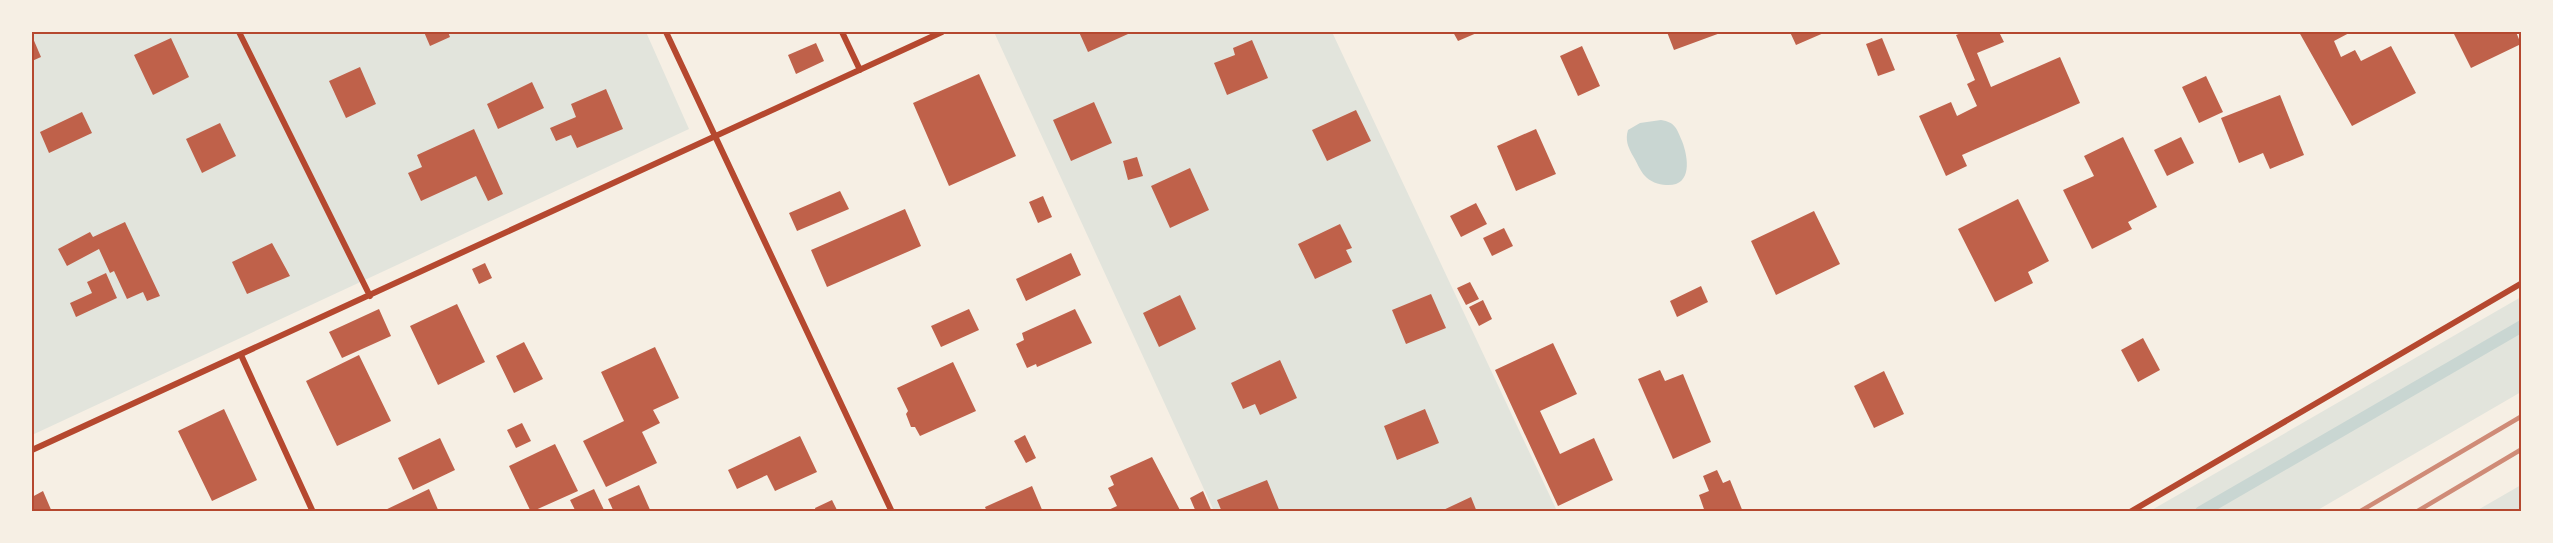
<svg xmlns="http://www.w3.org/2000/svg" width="2553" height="543" viewBox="0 0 2553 543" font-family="Barlow,sans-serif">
<rect width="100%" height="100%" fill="#f6efe4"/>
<path fill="#e2e4dc" d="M32,32H646L689,129L32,435Z
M994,32H1332L1557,511H1214Z
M2521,297V392L2316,511H2150Z
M2521,485V511H2476Z"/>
<path fill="#c9d6d2" d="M1661,120C1675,122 1677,129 1682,141C1689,159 1692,187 1666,185C1659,185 1649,181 1645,176C1640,171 1637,162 1633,156C1628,147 1625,140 1628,130L1640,123Z"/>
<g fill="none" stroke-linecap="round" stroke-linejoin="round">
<path stroke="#c9d6d2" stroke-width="12" d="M2201,512L2522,326"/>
</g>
<path fill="#bf614a" d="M424,32H448L450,37L430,46Z
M1079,32H1126L1128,34L1088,52Z
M1453,32H1479L1458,41Z
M1667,32H1723L1674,50Z
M1790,32H1826L1796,45Z
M1964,32H1999L2004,42L1977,53L1991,87L2060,57L2080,103L1962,155L1967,166L1946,176L1919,116L1951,102L1957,116L1977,106L1967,84L1975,80L1956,35Z
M2299,32H2351L2334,41L2341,57L2355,50L2361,61L2391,46L2416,93L2352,126Z
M2453,32H2516L2521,44L2471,68Z
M32,36L41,57L32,61Z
M171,38L189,77L153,95L134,55Z
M1882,38L1895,70L1878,76L1866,44Z
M1252,40L1268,78L1227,95L1214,63L1235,55L1233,48Z
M816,43L824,61L796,74L788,55Z
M1582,46L1600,86L1578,96L1560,56Z
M360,67L376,104L346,118L329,81Z
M979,74L1016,156L949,186L913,103Z
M2206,76L2223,112L2199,123L2182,87Z
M532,82L544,108L498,129L487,104Z
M606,89L623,129L577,148L571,135L556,141L550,128L576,117L571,104Z
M2280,95L2304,155L2270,169L2263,153L2239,163L2221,118Z
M1094,102L1112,143L1071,161L1053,120Z
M1356,110L1371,141L1327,161L1312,130Z
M82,112L92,133L49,153L40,132Z
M220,123L236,156L202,173L186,139Z
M474,129L503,194L488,201L476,176L421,201L408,173L422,167L417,155Z
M1536,129L1556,174L1516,191L1497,146Z
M2123,137L2157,207L2128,222L2132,229L2092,249L2063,190L2094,176L2084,156Z
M2181,137L2194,163L2167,176L2154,150Z
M1137,157L1143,176L1128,180L1123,161Z
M1190,168L1209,210L1170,228L1151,186Z
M840,191L849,209L797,231L789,213Z
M1043,196L1052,217L1038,223L1029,202Z
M2018,199L2049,261L2028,272L2033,283L1995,302L1958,229Z
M1476,203L1487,224L1461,237L1450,216Z
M905,209L921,246L827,287L811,250Z
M1814,211L1840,264L1776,295L1751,241Z
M125,222L160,296L147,301L143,292L127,299L114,271L110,273L99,249L67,266L58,249L90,232L93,237Z
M1340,224L1352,248L1346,250L1352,262L1315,279L1298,244Z
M1504,228L1513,246L1492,256L1483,238Z
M272,243L290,276L247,294L232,262Z
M1071,253L1081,275L1026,301L1016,279Z
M485,263L492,278L479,284L472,269Z
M106,273L117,298L76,317L70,303L92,293L87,282Z
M1470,282L1479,299L1466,305L1457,288Z
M1701,286L1708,302L1677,317L1670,301Z
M1431,294L1446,328L1406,344L1392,310Z
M1180,295L1196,329L1159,347L1143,313Z
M1483,300L1492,319L1479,326L1469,307Z
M457,304L485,362L438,385L410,326Z
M379,309L391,336L342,358L329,332Z
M969,309L979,330L941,347L931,326Z
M1075,309L1092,343L1037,367L1036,364L1027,368L1016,344L1024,340L1022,333Z
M2143,338L2160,370L2138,382L2121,350Z
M524,342L543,379L514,393L496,356Z
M1553,343L1577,394L1540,411L1560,454L1594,438L1613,480L1558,506L1495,370Z
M655,347L679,398L653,410L660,423L642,432L657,463L606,487L583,441L624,421L601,372Z
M359,355L391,421L337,446L306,381Z
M1280,360L1297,398L1260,415L1255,404L1243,409L1231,383Z
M953,362L976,411L920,436L915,427H911L906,414L908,411L897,388Z
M1660,370L1665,381L1683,374L1711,442L1673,459L1638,379Z
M1884,371L1904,414L1874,428L1854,386Z
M224,409L257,480L212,501L178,431Z
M1425,409L1439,443L1397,460L1384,426Z
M522,423L531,441L516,448L507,430Z
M1025,435L1036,458L1026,463L1014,441Z
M800,436L817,472L775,491L767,475L737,489L728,470Z
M440,438L455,470L413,490L398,458Z
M555,444L578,491L531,512L509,466Z
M1152,457L1181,512H1104L1117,506L1108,488L1114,485L1110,476Z
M1717,470L1723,483L1730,480L1743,512H1705L1699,495L1709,491L1703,476Z
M1267,480L1280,512H1222L1217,500Z
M639,485L651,512H614L608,499Z
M1032,486L1043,512H987L985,507Z
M429,489L439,512H381Z
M594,489L605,512H576L570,500Z
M43,491L52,512H32V497Z
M1203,491L1212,512H1196L1190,498Z
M1471,497L1477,512H1439Z
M832,500L838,512H816L815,508Z"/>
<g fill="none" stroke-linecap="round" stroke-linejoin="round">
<path stroke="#b5482f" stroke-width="6" d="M239,32L370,296
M666,32L892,512
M842,32L860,70
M241,355L313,512
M32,450L942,32
M2130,512L2522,283"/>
<path stroke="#cf8b77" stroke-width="4.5" d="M2359,512L2522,416
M2416,512L2522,449"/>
</g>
<rect width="2553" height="543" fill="none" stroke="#f6efe4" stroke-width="66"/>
<rect x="33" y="33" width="2487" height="477" fill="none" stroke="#b5482f" stroke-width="2"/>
</svg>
